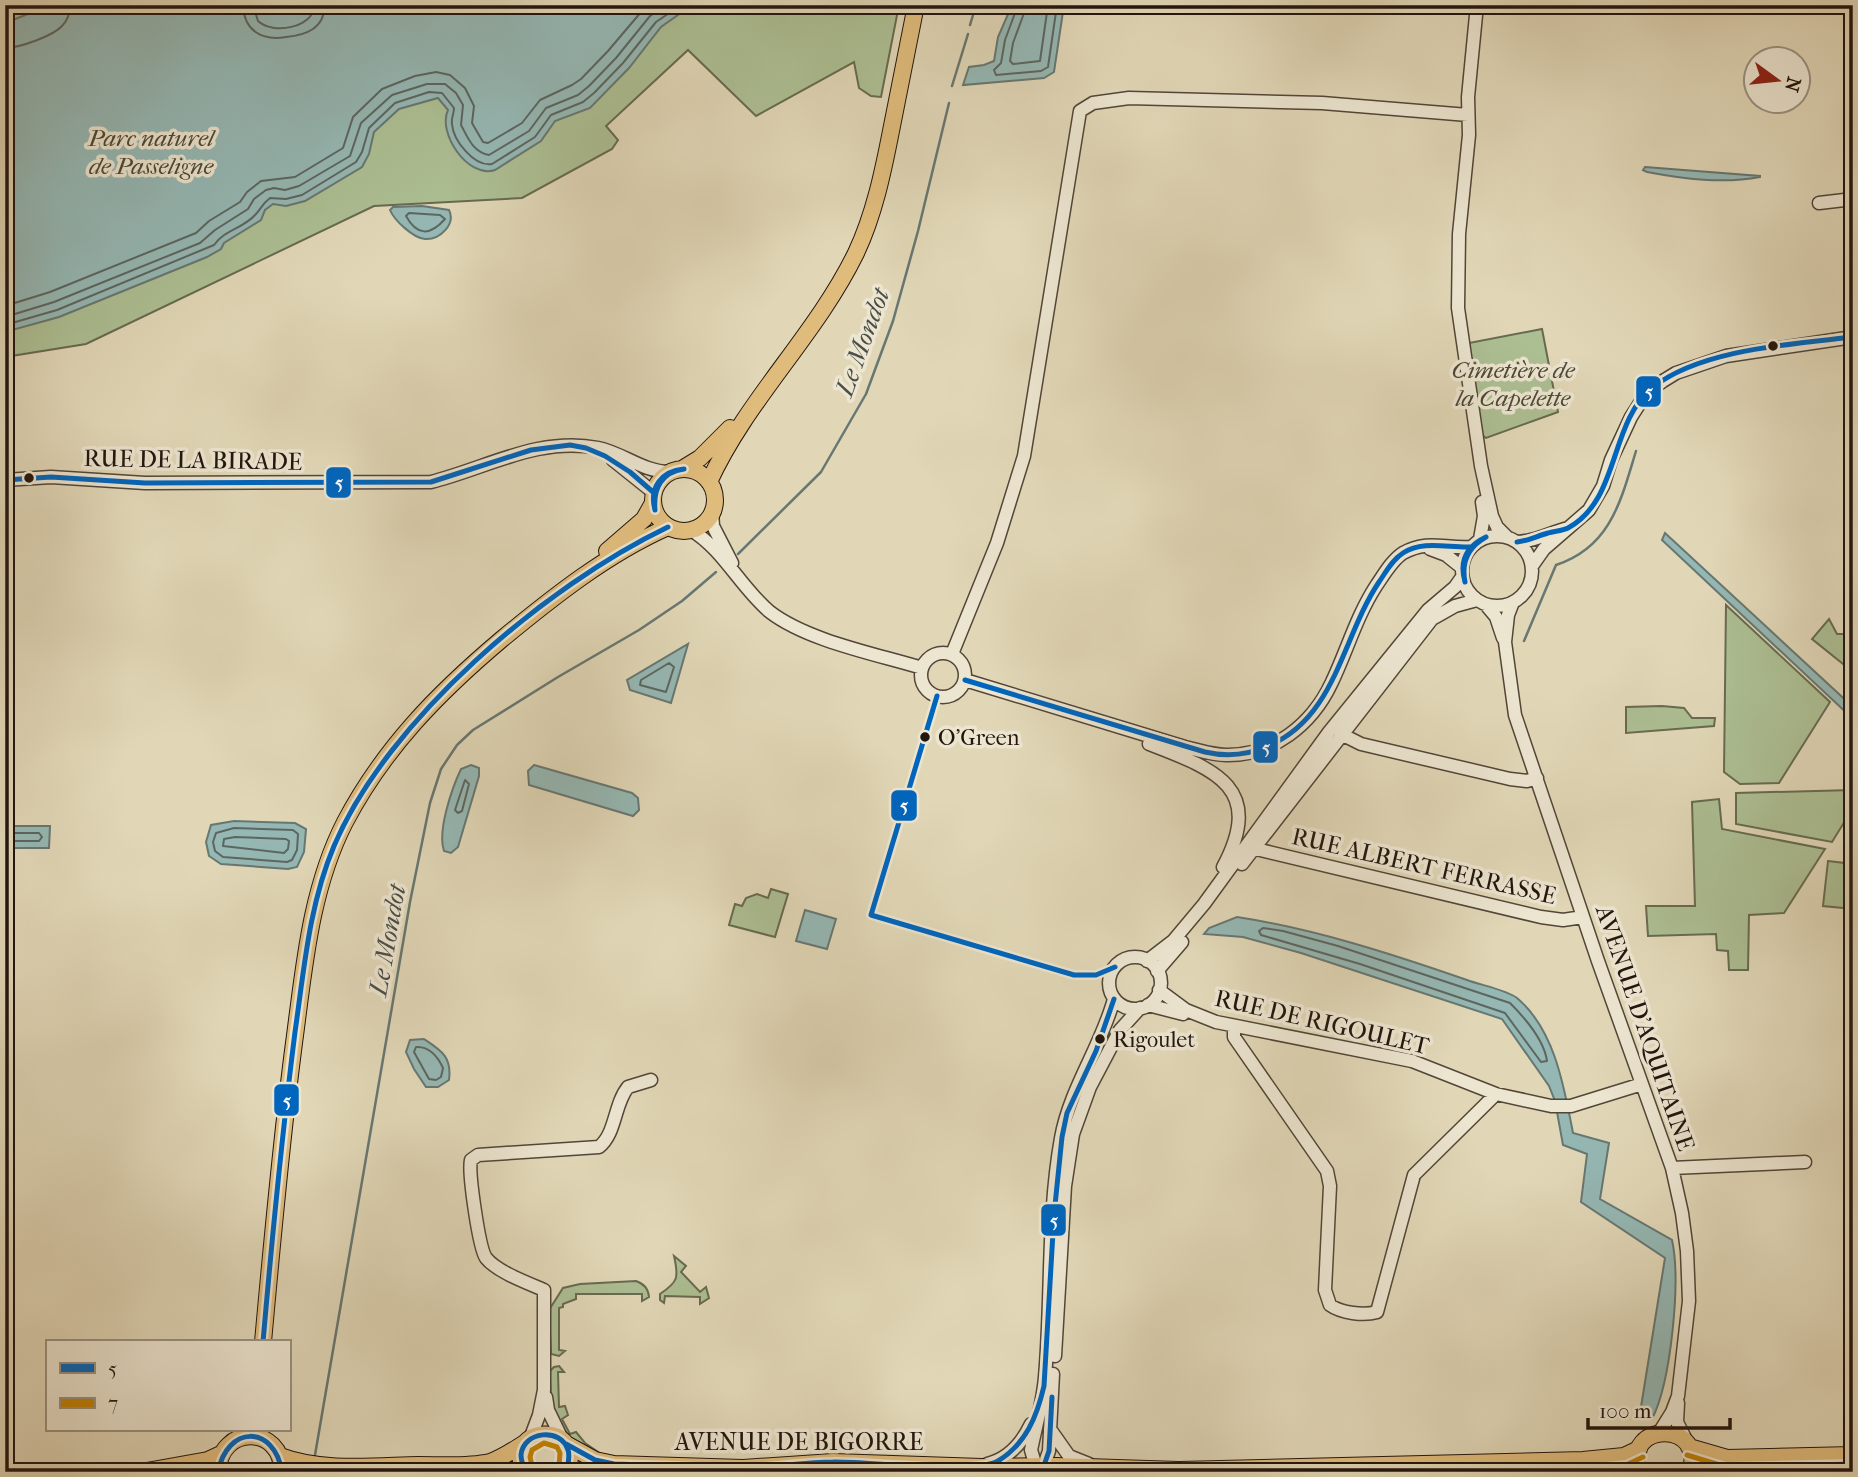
<svg xmlns="http://www.w3.org/2000/svg" width="1858" height="1477" viewBox="0 0 1858 1477" font-family="'IM FELL French Canon',serif">
<rect width="100%" height="100%" fill="#e1d7b7"/>
<filter id="stains"><feTurbulence type="fractalNoise" baseFrequency=".00286" numOctaves="4"/><feColorMatrix values="0 0 0 0 .2 0 0 0 0 .09 0 0 0 0 .02 0 0 0 .5 -.17"/></filter>
<radialGradient id="worn" r=".72"><stop offset=".6" stop-color="#630" stop-opacity="0"/><stop offset="1" stop-color="#630" stop-opacity=".3"/></radialGradient>
<path fill="#acbf93" stroke="#676a50" stroke-width="2" d="M5,5H899L881,97L871,96L859,88L854,62L756,116L688,50L606,126L618,140L612,149L522,198L374,206L86,344L5,357Z
M1542,329L1558,412L1486,438L1482,435L1469,343Z
M1726,605L1830,702L1779,783L1740,784L1724,772Z
M1829,619L1837,634H1853V672L1812,639Z
M1662,706L1684,708L1692,718H1715L1714,726L1626,733V707Z
M1853,790V808L1832,842L1736,824V793Z
M1719,799L1722,829L1825,849L1784,913L1749,915L1748,970H1729L1728,951L1717,950L1716,934L1648,936L1646,906H1695L1692,802Z
M1828,861L1853,864V909L1823,906Z
M771,889L788,894L775,937L729,925L735,904L742,906L746,898L757,894L768,898Z
M674,1256L686,1266L681,1272L700,1292L706,1287L709,1298L700,1304V1297L665,1296L664,1303L660,1300V1294C678,1282 679,1278 674,1256Z
M636,1281C644,1284 648,1288 649,1297L642,1301V1294H576V1299L563,1304V1307L559,1308V1350L565,1351L559,1356L551,1354L549,1310L563,1288L580,1284Z
M559,1366L564,1372H558L559,1407L565,1406L568,1415L562,1419L570,1434L576,1432L585,1443L610,1460C597,1453 581,1448 570,1439C550,1423 550,1394 550,1371L554,1367Z"/>
<path fill="#95b8b4" stroke="#677772" stroke-width="2" d="M51,5H268L272,13L309,5H692L661,27L629,68L590,108L555,121L541,141L495,170C468,179 437,133 448,110L438,98L399,109L374,132L369,154L362,167L305,201L286,206L273,204L265,210L261,220L224,243L221,249L207,257L59,317L5,332V23Z
M1012,5H1064L1054,72L1044,78L963,85L969,67L984,65L994,61L998,37Z
M1645,167L1760,176V177C1723,184 1684,179 1647,172L1643,170Z
M422,206L449,210C456,224 440,240 425,239C413,238 394,220 390,210L393,207Z
M1665,533L1853,707V719L1662,540Z
M688,644L671,703L630,690L627,680Z
M471,765L479,768V776L458,847L451,853L444,851C437,831 452,788 461,769Z
M534,765L632,793L638,798L639,810L633,816L529,785L528,771Z
M234,821L295,823L306,829L304,852L297,867L288,869L221,864L209,856L206,842L211,825Z
M5,826H50L49,848H5Z
M805,910L836,919L827,949L796,941Z
M1237,917C1315,929 1392,954 1467,980C1480,985 1507,990 1517,998C1555,1030 1564,1087 1573,1133L1609,1143L1600,1199L1672,1240C1681,1281 1671,1382 1652,1419L1640,1413L1665,1258L1581,1202L1587,1154L1563,1145L1555,1101L1549,1086L1502,1019L1301,953L1243,937L1204,934L1209,928Z
M424,1039C442,1051 452,1057 449,1080L438,1087H426L414,1069L406,1052L410,1040Z"/>
<g fill="none" stroke-linecap="round" stroke-linejoin="round">
<path stroke="#5c6661" stroke-width="2" d="M243,5C244,31 262,41 286,37C306,35 324,29 325,5
M253,5L258,21C273,35 313,28 315,5
M1018,5L1005,40L1001,63L994,70L996,75L1041,71L1048,67L1057,5
M1027,5L1013,43L1010,61L1013,64L1040,61L1048,5
M5,48C19,48 53,36 62,26C68,20 70,13 70,5
M409,213L440,215L445,219C430,236 417,236 406,216Z
M5,306L50,292L196,233L209,221L240,202L247,192L261,181L295,177L343,148L353,117L382,89L415,76L436,72L450,75L465,88L474,106L472,123L483,142L488,143L522,123L540,100L572,85L581,79L608,51L647,5
M5,317L54,302L200,243L215,230L248,209L254,199L266,190L274,188L285,190L299,186L350,156L361,123L392,95L427,84H445L456,93L463,105L461,125C468,138 473,152 489,155L529,131L546,108L578,95L589,86L616,58L650,16L666,5
M5,325L57,310L214,245C224,230 244,228 255,215C261,209 262,204 270,198L286,199L302,195L356,162L362,152L369,128L395,103L429,92L442,93L454,108C454,114 451,118 452,124C453,140 474,167 492,164L535,137L551,115L583,102L594,93L623,63L656,22L681,5
M669,663L674,667L666,692L640,685L641,680Z
M465,780L469,784L462,811L458,813L455,810Z
M234,828L293,830L298,834L297,850L292,860L287,862L223,857L215,851L213,842L216,833Z
M5,833H39L42,837L39,841H5
M235,837L286,839L289,841L288,849L284,853L223,846L224,839Z
M1263,928L1283,931L1338,946L1510,1003C1525,1018 1544,1040 1547,1061L1541,1062L1505,1013L1360,964L1261,935L1259,931Z
M416,1047C429,1046 438,1057 443,1068L441,1077L436,1080L429,1079L414,1052Z"/>
<path stroke="#677772" stroke-width="2.5" d="M970,25L976,5
M952,86L968,34
M738,554L821,472L866,394L893,321L918,231L949,103
M1524,641L1556,565C1611,547 1621,500 1636,451
M315,1455L410,902L430,803L441,769L457,745L473,730L558,677L639,630L682,601L716,572"/>
<g stroke="#524638" stroke-width="15">
<path id="minor" d="M1477,5L1468,97L1469,135L1459,234L1458,308L1481,466L1492,516L1497,527L1507,537
M1819,203L1853,199
M613,460L653,492
M5,480L51,477L145,483L431,482C487,468 539,436 598,448C623,453 643,472 670,472
M712,512L713,526L732,563
M691,530C723,549 741,588 770,612C808,641 876,654 922,668
M1462 571a35 35 0 1 1 70 0a35 35 0 1 1-70 0Z
M1480,539L1484,516L1482,502
M1517,542C1534,542 1551,532 1568,528
M1430,549L1446,555L1461,567
M1532,566L1544,549L1589,510L1603,486L1611,460L1631,417L1647,392L1663,381L1676,373L1726,356L1853,337
M1513,602L1508,615L1505,642L1515,715L1598,961L1672,1168L1682,1213L1687,1251L1689,1301L1678,1396L1672,1412L1659,1433
M1486,605L1496,617L1503,638
M921 675a22 22 0 1 1 44 0a22 22 0 1 1-44 0Z
M952,654L997,543L1024,456L1080,111L1093,103L1129,98L1322,103L1468,115
M965,680L1185,747C1198,750 1212,755 1226,755C1273,756 1312,724 1331,684C1347,651 1356,617 1376,586C1383,576 1392,560 1403,553C1428,539 1445,549 1471,547
M1341,734L1361,744L1510,779L1527,781L1537,778
M1149,744C1214,769 1266,787 1223,867
M1256,849L1541,917L1563,920L1583,917
M1242,864L1432,619L1455,606L1477,600
M1109 983a26 26 0 1 1 52 0a26 26 0 1 1-52 0Z
M1147,961L1173,941L1204,904L1329,732L1428,610L1455,587L1462,577
M1157,971L1182,942
M1159,990L1186,1010L1216,1022L1412,1061L1496,1094L1551,1106H1571L1642,1084
M1148,1005L1183,1014
M1234,1026V1037L1327,1171L1330,1186L1325,1290L1330,1305C1341,1313 1364,1316 1377,1312L1414,1175L1496,1094
M1672,1168L1805,1162
M1055,1356L1065,1186L1073,1134L1090,1087L1120,1030L1140,1008
M546,1397L548,1410L563,1441
M1678,1403L1677,1422L1687,1442
M1050,1429L1069,1456L1089,1464
M530,1439L539,1415L544,1390V1290C528,1283 497,1272 486,1258C479,1248 468,1172 471,1160L478,1155L599,1147C616,1134 614,1104 628,1087L651,1080
M987,1464C1008,1459 1022,1443 1031,1424
M1042,1471L1049,1451L1053,1374
M1043,1472L1034,1460L1031,1450C1036,1426 1043,1401 1045,1377C1052,1297 1047,1216 1061,1138C1070,1088 1101,1047 1114,999"/>
</g>
<g stroke="#22150e" stroke-width="18">
<path id="major" d="M682,469L700,458L730,428
M653 500a31 31 0 1 1 62 0a31 31 0 1 1-62 0Z
M709,482C747,399 816,335 856,253C874,215 883,172 891,131C899,89 908,47 916,5
M607,551L644,519L653,503
M263,1342C272,1242 281,1142 294,1043C304,969 310,890 345,822C384,748 438,693 502,639C553,597 607,554 668,527
M566,1444L595,1460L614,1464L743,1468L833,1462L982,1467L1056,1466L1179,1470L1583,1460L1624,1456L1639,1449
M1689,1447L1727,1458L1853,1455
M280,1456C322,1472 374,1466 419,1465C442,1465 468,1467 490,1462C502,1458 512,1451 523,1444
M141,1472L208,1460L221,1454
M218,1472C219,1424 283,1425 282,1472
M487,1472L509,1470L516,1472
M525,1472C500,1423 589,1421 566,1472
M590,1472H592
M1638,1472C1623,1419 1708,1422 1690,1472"/>
</g>
<use href="#minor" stroke="#ece5d0" stroke-width="12"/>
<use href="#major" stroke="#e0bc7c" stroke-width="16"/>
<g stroke="#ece5d0" stroke-width="10">
<path id="bus-1" d="M5,480L51,477L145,483L431,482L531,450L570,445L586,448L605,456L630,472L653,492
M655,510C649,488 661,471 684,469
M655,510C653,488 662,472 684,469
M1517,542C1528,541 1537,536 1548,533C1554,531 1562,531 1568,528C1620,500 1609,423 1652,388C1700,349 1794,344 1853,337
M1465,582C1459,561 1467,546 1486,537
M1465,582C1461,562 1468,547 1486,537
M965,680L1205,752C1227,757 1248,755 1268,746C1336,718 1342,637 1379,582C1386,572 1392,560 1403,553C1423,540 1448,548 1471,547
M871,915L1074,975H1096L1115,967
M871,915L937,696
M263,1342C272,1238 282,1135 295,1032C304,970 309,905 334,846C388,719 545,586 668,527
M566,1444L595,1460L614,1464C657,1465 700,1468 742,1468C773,1468 803,1462 833,1462C867,1461 974,1475 998,1461C1026,1444 1037,1416 1044,1386L1054,1215L1062,1137L1067,1113L1096,1051L1114,999
M218,1472C227,1425 274,1424 282,1472
M525,1472C523,1466 521,1460 521,1455C523,1431 561,1427 568,1450C570,1455 568,1461 568,1467
M1038,1472L1042,1471L1049,1451L1052,1397"/>
</g>
<g stroke="#ece5d0" stroke-width="10">
<path id="bus-2" d="M1687,1455L1726,1467L1853,1464
M533,1470L530,1457L532,1450L544,1443L557,1447L560,1453L559,1466
M1462,1472L1584,1469L1626,1465L1643,1457"/>
</g>
<use href="#bus-1" stroke="#0065bd" stroke-width="5"/>
<use href="#bus-2" stroke="#c28204" stroke-width="5"/>
</g>
<g fill="#22150e" stroke="#ece5d0" stroke-width="2.5">
<circle cx="1773" cy="346" r="6"/>
<circle cx="29" cy="478" r="6"/>
<circle cx="925" cy="737" r="6"/>
<circle cx="1100" cy="1039" r="6"/>
</g>
<g text-anchor="middle" stroke-width="7" stroke-linejoin="round" paint-order="stroke">
<g font-size="22" fill="#22150e" stroke="#ece5d0" text-anchor="start">
<text x="938" y="745">O'Green</text>
<text x="1113" y="1047">Rigoulet</text>
</g>
<g font-size="24" font-style="italic" fill="#4b4836" stroke="#ece5d0">
<text x="151" y="146">Parc naturel<tspan x="151" dy="28">de Passeligne</tspan></text>
<text x="1513" y="378">Cimetière de<tspan x="1513" dy="28">la Capelette</tspan></text>
</g>
<g font-size="24" fill="#22150e" stroke="#ece5d0">
<text transform="translate(193 460) rotate(1)" y="8">RUE DE LA BIRADE</text>
<text transform="translate(1424 866) rotate(13)" y="8">RUE ALBERT FERRASSE</text>
<text transform="translate(1322 1022) rotate(13)" y="8">RUE DE RIGOULET</text>
<text transform="translate(1645 1028) rotate(71)" y="8">AVENUE D'AQUITAINE</text>
<text x="799" y="1450">AVENUE DE BIGORRE</text>
</g>
<g font-size="26" font-style="italic" fill="#4a4e48" stroke="#ece5d0">
<text transform="translate(862 342) rotate(-70)" y="9">Le Mondot</text>
<text transform="translate(387 940) rotate(-80)" y="9">Le Mondot</text>
</g>
</g>
<g stroke="#ece5d0" stroke-width="2.5">
<rect x="1635" y="375" width="27" height="33" rx="7" fill="#0065bd"/>
<rect x="325" y="466" width="27" height="33" rx="7" fill="#0065bd"/>
<rect x="1252" y="730" width="27" height="34" rx="7" fill="#0065bd"/>
<rect x="890" y="789" width="28" height="33" rx="7" fill="#0065bd"/>
<rect x="273" y="1083" width="27" height="34" rx="7" fill="#0065bd"/>
<rect x="1040" y="1203" width="27" height="34" rx="7" fill="#0065bd"/>
</g>
<g font-size="19" text-anchor="middle" font-weight="bold" fill="#fff">
<text x="1649" y="398">5</text>
<text x="339" y="489">5</text>
<text x="1266" y="754">5</text>
<text x="904" y="812">5</text>
<text x="287" y="1107">5</text>
<text x="1054" y="1227">5</text>
</g>
<rect width="1858" height="1477" fill="none" stroke="#e1d7b7" stroke-width="28"/>
<rect x="7" y="7" width="1844" height="1463" fill="none" stroke="#22150e" stroke-width="3.5"/>
<rect x="14" y="14" width="1830" height="1449" fill="none" stroke="#22150e" stroke-width="2"/>
<rect x="46" y="1340" width="245" height="91" fill="#ece5d0" stroke="#9b9282" stroke-width="2"/>
<rect x="60" y="1363" width="35" height="10" fill="#0065bd" stroke="#9b9282" stroke-width="2"/>
<text x="108" y="1376" font-size="21" fill="#22150e">5</text>
<rect x="60" y="1398" width="35" height="10" fill="#c28204" stroke="#9b9282" stroke-width="2"/>
<text x="108" y="1410" font-size="21" fill="#22150e">7</text>
<g transform="translate(1777 80) rotate(105)"><circle r="33" fill="#ece5d0" stroke="#9b9282" stroke-width="2"/>
<path d="M0-5L12 26L0 18L-12 26Z" fill="#8f2418"/>
<text y="-10" font-size="19" font-weight="bold" text-anchor="middle" fill="#22150e">N</text>
</g>
<path d="M1588 1418v10h142v-10" fill="none" stroke="#22150e" stroke-width="3.5"/>
<text x="1599" y="1418" font-size="21" fill="#22150e" stroke="#ece5d0" stroke-width="5" paint-order="stroke">100 m</text>
<rect width="100%" height="100%" filter="url(#stains)"/>
<rect width="100%" height="100%" fill="url(#worn)"/>
</svg>
